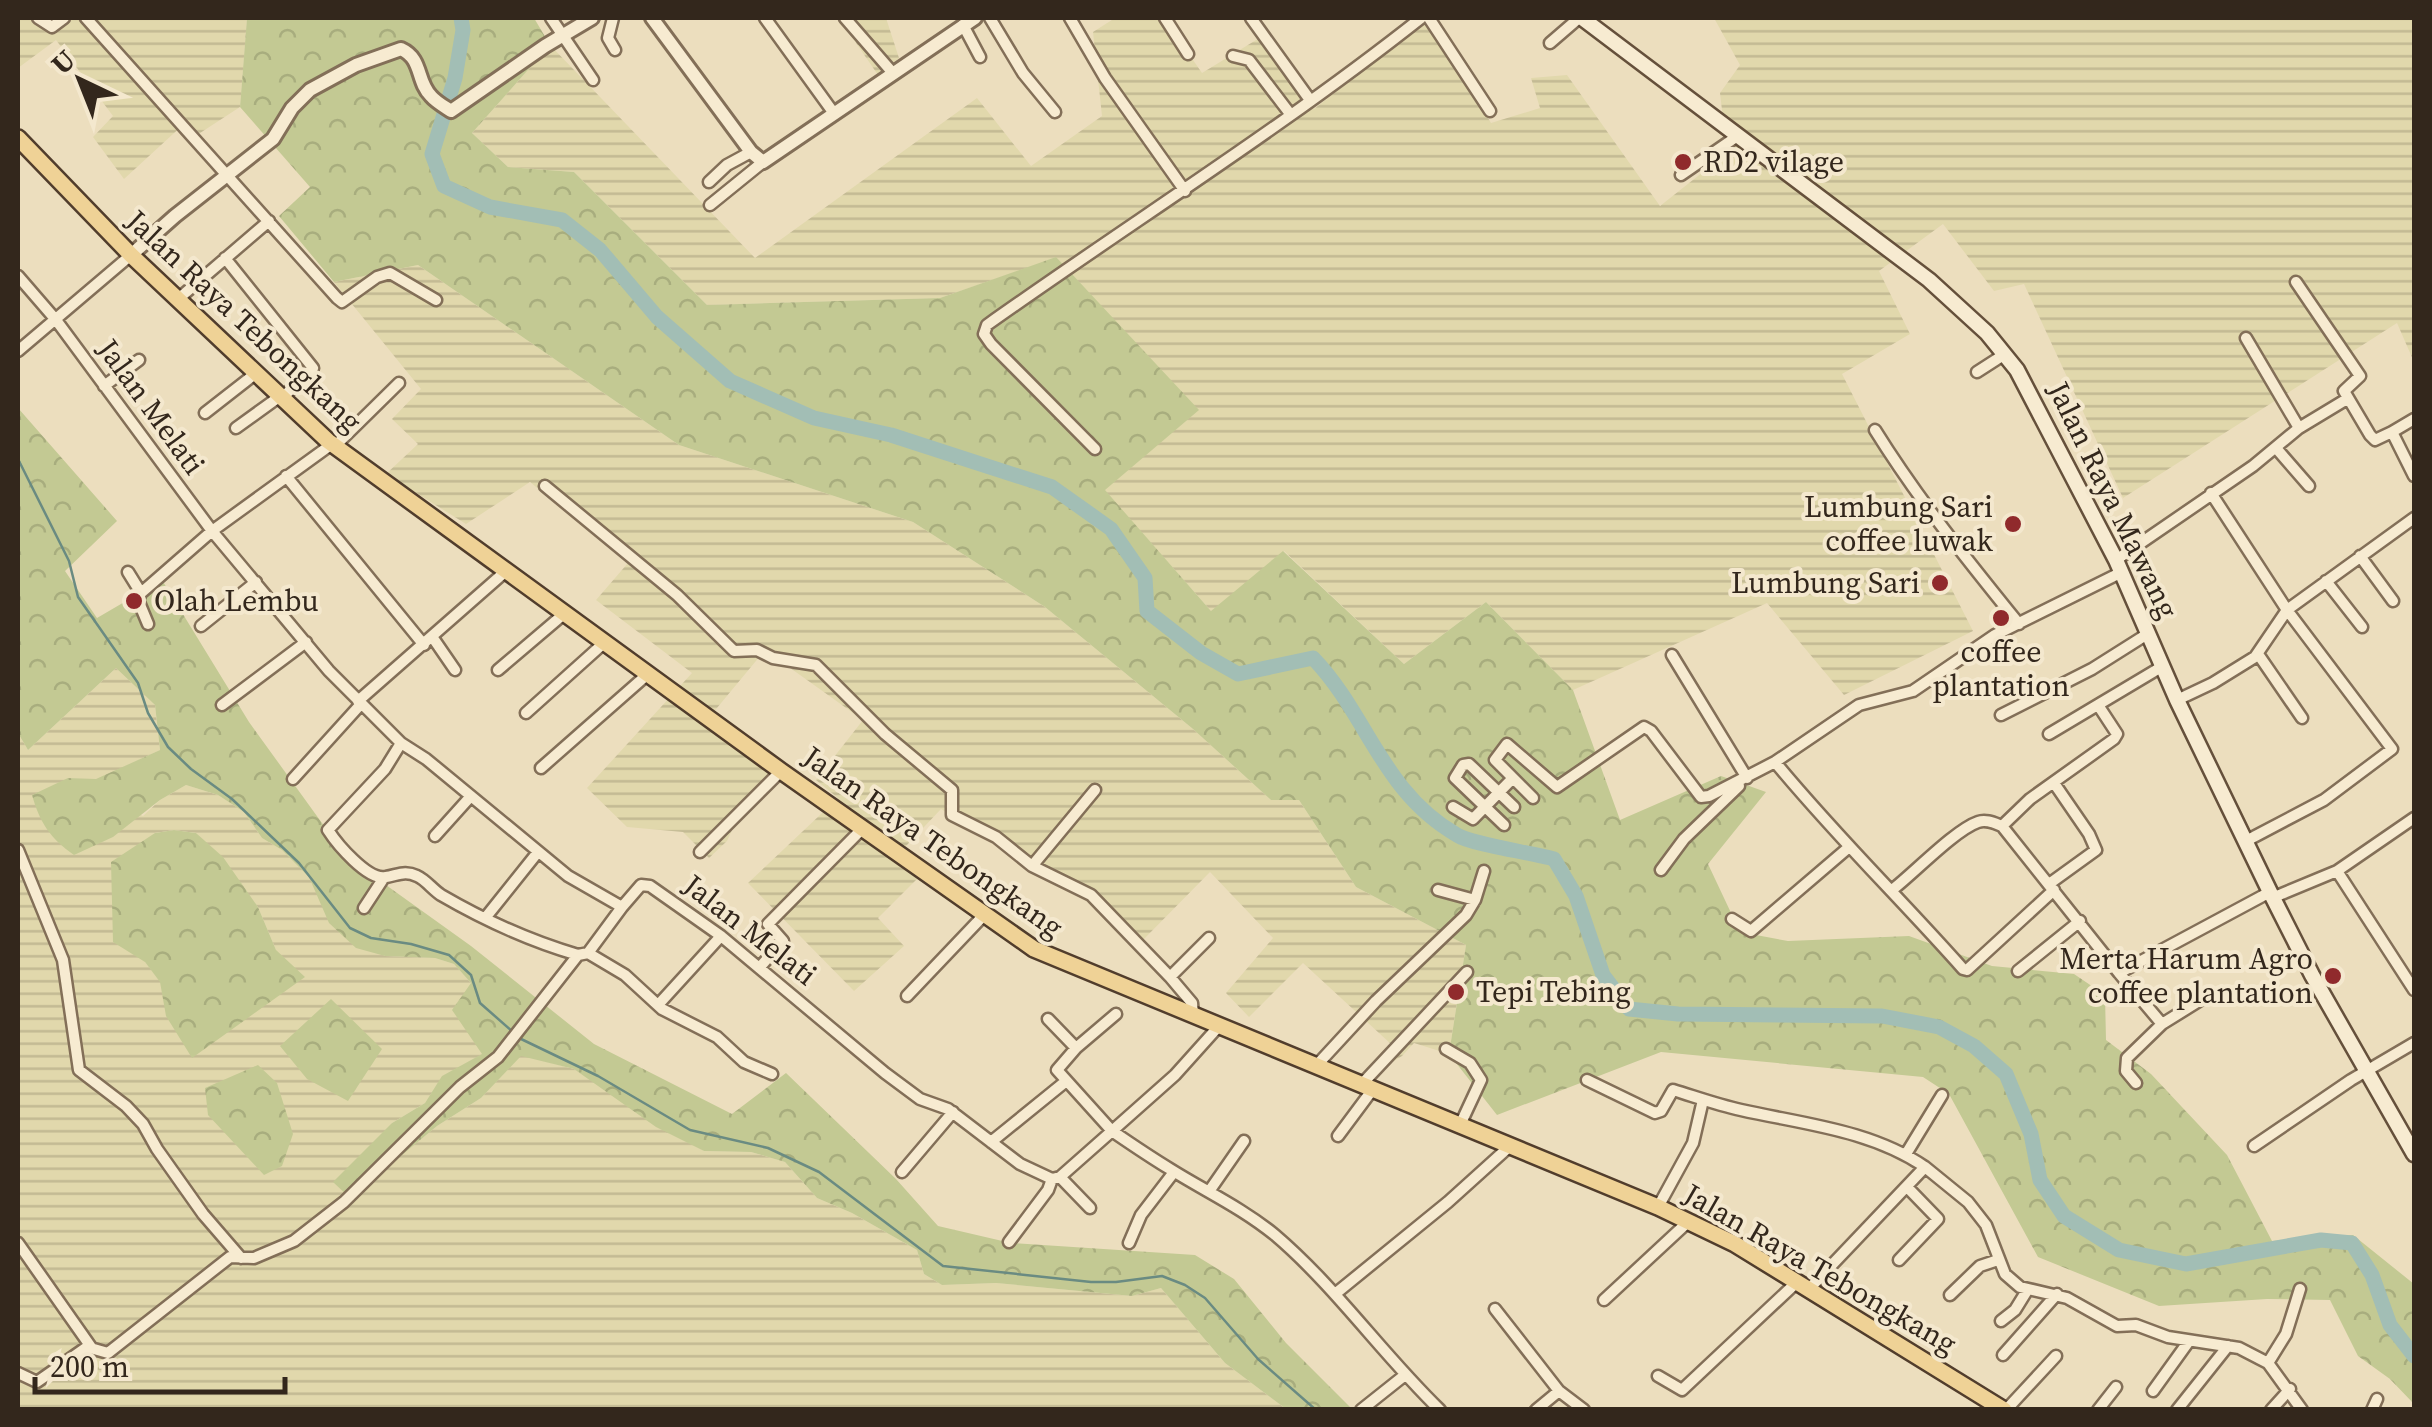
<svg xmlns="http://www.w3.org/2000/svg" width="2432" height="1427" viewBox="0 0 2432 1427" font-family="'Source Serif 4',serif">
<defs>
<pattern id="farmland-rules" width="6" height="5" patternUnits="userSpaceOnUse" patternTransform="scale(2.5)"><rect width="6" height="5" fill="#e1d8ac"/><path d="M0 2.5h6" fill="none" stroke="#c2b993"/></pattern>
<pattern id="forest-crowns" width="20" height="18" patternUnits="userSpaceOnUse" patternTransform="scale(2.5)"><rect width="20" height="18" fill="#c3c993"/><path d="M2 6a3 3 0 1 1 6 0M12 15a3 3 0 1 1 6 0" fill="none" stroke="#a8ad7e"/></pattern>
</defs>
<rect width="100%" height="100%" fill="#ecdebe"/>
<path fill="url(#farmland-rules)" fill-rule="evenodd" d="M18,18H247L240,107L197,135L185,123L124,179L93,137L113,116L56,40L18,68Z
M839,18H886L899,58L878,75Z
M1115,18H1164L1202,73L1261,37L1314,109L1428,19L1491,123L1540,108L1531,78L1567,75L1660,206L1727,153L1720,93L1740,65L1714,18H2414V362L2397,323L2123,498L2024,284L1994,291L1943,224L1879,271L1910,334L1842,374L1973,631L1844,695L1767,603L1573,690L1486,602L1404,664L1284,551L1212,612L1104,490L1198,410L1056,258L940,298L707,305L574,172L508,167L472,133L550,45L755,258L977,98L1031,166L1102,116L1093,32Z
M418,265L679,445L913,522L1045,607L1193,729L1271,800H1299L1356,887L1466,945L1449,1054L1414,1043L1402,1056L1376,1072L1392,1045L1303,963L1249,1017L1226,993L1273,938L1210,872L1142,941L1094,896L941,809L906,846L903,867L917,879L878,918L904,946L854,991L748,883L838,798L816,780L863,720L765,650L707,720L781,779L737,819L727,841L709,858L683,832L627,827L587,788L692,673L596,600L628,563L530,482L466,524L386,474L418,444L392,419L421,389L334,282Z
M116,668L155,705L160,750L96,780L68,778L143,816L160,800L186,785L218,795L244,812L262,838L282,850L310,877L330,923L385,956L435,958L454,964L471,983L483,1054L443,1076L425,1103L392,1123L349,1197L437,1126L481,1098L521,1055L574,1069L704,1151L751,1152L785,1162L817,1198L852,1213L917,1250L924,1274L942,1285L996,1283L1132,1296L1161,1288L1225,1363L1286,1409H18V733L28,750ZM174,830L196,833L258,907L276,950L167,1016L161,982L145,962L155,833Z"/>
<path fill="url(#forest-crowns)" d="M247,18H534L550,45L472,133L508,167L574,172L707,305L940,298L1056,257L1199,410L1105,490L1211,611L1283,551L1404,664L1486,602L1573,690L1620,820L1721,776L1766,792L1708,864L1740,932L1788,941L1909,936L1992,966L2074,974L2105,995L2106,1040L2151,1074L2227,1155L2272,1241L2353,1235L2414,1284V1404L2390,1379L2358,1356L2330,1300L2267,1299L2159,1306L2038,1257L1949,1094L1923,1077L1661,1052L1497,1115L1449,1054L1466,945L1356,887L1299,800H1271L1193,729L1045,607L913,522L679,445L418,265L334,282L279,216L310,187L240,107Z
M18,408L117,521L65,571L97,618L162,580L249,722L327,830L372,875L471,946L594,1044L732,1114L786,1073L896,1179L938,1226L1011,1243L1195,1255L1234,1279L1286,1343L1352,1409H1286L1225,1363L1161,1288L1132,1296L996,1283L942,1285L924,1274L917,1250L852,1213L817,1198L785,1162L751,1152L704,1151L656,1127L574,1069L521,1056L481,1098L437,1126L350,1198L333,1182L392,1123L425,1103L442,1076L482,1054L452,1010L471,983L454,964L435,958L385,956L356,948L329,923L309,877L282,850L262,838L244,812L218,795L186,785L160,800L113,837L74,855C50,838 40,823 32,795L68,778L96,779L160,750L155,705L116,668L28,750L18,733Z
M174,830L196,833L223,857L258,907L276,950L305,977L192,1058L166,1016L160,982L145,962L113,942L111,862L155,833Z
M331,999L382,1049L348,1101L307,1079L280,1046Z
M258,1065L277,1083L293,1134L282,1166L264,1175L208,1115L205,1088Z"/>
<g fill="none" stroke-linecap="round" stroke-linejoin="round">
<path stroke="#6a8b82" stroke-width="2.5" d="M18,459L69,561L78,597L138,683L148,713L168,747L191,769L232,799L299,863L350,928L371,938L411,944L449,955L471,975L480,1003L513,1032
M519,1038L598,1076L690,1130L768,1148L819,1172L943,1266L1091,1282H1116L1162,1276L1185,1285L1205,1298L1258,1359L1316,1410"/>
<path stroke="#a2beb5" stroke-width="15" d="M461,18L463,30L455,78L432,154L444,186L490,207L562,220L600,250L657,317L730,381L814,418L891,435L1052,487L1111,529L1145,578L1147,611L1201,653L1238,674L1313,658C1368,715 1381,791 1457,835C1470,844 1533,853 1554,859L1576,896L1603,975L1629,1009L1678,1014L1882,1016L1939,1027L1974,1046L2006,1074L2031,1134L2040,1180L2064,1216L2119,1250L2186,1264L2321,1240L2352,1243L2372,1275L2390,1325L2414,1356"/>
<g stroke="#836f58" stroke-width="15">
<path id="minor" d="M38,18L52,27L64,18
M86,18L337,298L342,302L377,277L390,273L436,300
M551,18L593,80
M613,18L608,38L615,50
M765,18L833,112
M845,18L892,72
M990,18L1023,73L1055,112
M1070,18L1105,78L1185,191
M1165,18L1188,54
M1251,18L1310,100
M1429,18L1490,111
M963,25L980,57
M1550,43L1579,18
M1233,56L1249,60L1291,115
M1681,175L1739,135
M709,182L727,165L751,152
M710,205L763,162
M225,258L313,368L281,399
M18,276L56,320L212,531L329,671L401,743L426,759L568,876L622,907L641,885L650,886L721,936L885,1073L920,1099L948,1109L1020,1164L1052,1179L1060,1177L1112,1131C1131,1144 1150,1157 1170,1169C1205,1191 1242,1208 1275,1235C1336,1287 1382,1354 1440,1410
M2296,282L2360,376L2344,391L2370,435L2375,440L2392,432
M177,300L269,221
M2246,338L2299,428
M18,351L131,255
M1977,372L2005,354
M104,386L139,360
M205,413L255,374
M2414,419L2392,432L2414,476
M236,428L279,397
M1875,430C1918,499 1968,561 2019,624
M335,446L399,383
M2276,448L2309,486
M1095,449L991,344L984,334L987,325C1132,222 1282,128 1421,18
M286,476L424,645
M545,486L677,595L734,651L757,650L773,658L816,665L885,734L952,790V815L996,837L1032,866L1091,895L1170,977L1192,1003L1193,1016
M2360,556L2393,601
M2116,560L2253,466L2299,428L2347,399
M128,572L141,593
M2326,581L2362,627
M148,624L138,600L141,593L212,531L332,444
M201,626L256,582
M433,638L455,670
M2258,654L2302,718
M1672,655L1747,778
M498,670L565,613
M2177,700L2213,683L2255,657L2287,610L2211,493
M358,701L506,571
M222,705L306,642
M526,713L605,642
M2001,715L2092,669L2149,633
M2049,734L2163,666
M401,743L385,769L328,830C337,844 368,881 386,877C398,875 405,870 417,876C426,880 432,889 441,895C484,920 530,941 578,955
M1775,762C1835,835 1901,899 1963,969L1967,970L2054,890
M541,768L649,673
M293,779L361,704
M1533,798L1495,760L1507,744L1557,787L1644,727L1651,731L1701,797L1709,796L1775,762L1859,705L1913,691L1995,635L2120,573
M1453,807L1473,819L1513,778
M1504,825L1455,778L1463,765L1469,764L1514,807
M2002,826L2030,799L2114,739L2117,734L2098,705
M435,836L471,796
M2246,841L2324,800L2392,749L2287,610L2414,518
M18,850L63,960L79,1070L126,1106L143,1124L157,1149L203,1214L241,1258
M700,852L781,771
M1032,866L1095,790
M1661,870L1684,839L1739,786
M2337,871L2414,990
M2049,884L2096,850L2089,834L2054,783
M1438,890L1475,900
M1892,890C1914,873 1955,830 1978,822C1986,819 1994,823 2002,826L2119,973L2270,892
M2272,898L2337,871L2414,818
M364,908L383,879
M486,917L538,852
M1732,919L1751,931L1848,848
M588,953L625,975L662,1009L717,1037L744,1062L772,1074
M760,967L783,941L768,924L863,828
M2018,971L2080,921
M2119,973L2162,1024
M1170,977L1209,938
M907,996L985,914
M658,1005L721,936
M1116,1014L1076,1048L1057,1070L1112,1131L1175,1075L1219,1026
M1048,1019L1076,1048
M1446,1049L1470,1063L1481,1080L1460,1125
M1316,1066L1376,1001L1466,915L1475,900L1484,871
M1587,1080L1655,1113L1661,1111L1673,1090C1696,1097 1718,1105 1741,1110C1803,1124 1871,1130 1925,1167
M2136,1083L2126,1071L2127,1058L2162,1024L2207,996
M1362,1084L1467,972
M1338,1136L1373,1089
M991,1142L1065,1082
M2254,1146L2351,1080L2414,1043
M1906,1154L1942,1095
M902,1172L953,1112
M1060,1177L1090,1208
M1210,1190L1244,1141
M1658,1207L1693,1143L1703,1100
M1009,1242L1048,1190L1052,1179
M18,1243L91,1347
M1129,1243L1141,1215L1174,1172
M1899,1260L1938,1219L1907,1187
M1808,1290L1925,1167L1968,1202L1986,1225L2005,1274L2020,1287L2067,1298L2117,1326L2136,1325L2168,1337L2239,1348L2268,1363L2302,1410
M1335,1294L1448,1202L1510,1146
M1950,1295L1980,1266L1998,1260
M1604,1300L1689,1221
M1495,1309L1559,1391
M2001,1321L2015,1310L2028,1289
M2003,1355L2057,1294
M2268,1363L2286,1334L2300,1289
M18,1373L37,1382L87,1347L108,1353L230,1257L254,1258L294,1241L344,1202L460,1087L498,1057L578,955L588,953L622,907
M1658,1376L1682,1390L1797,1282
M2153,1391L2189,1341
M1361,1410L1405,1375
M1536,1410L1559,1391L1584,1410
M2006,1410L2056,1356
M2098,1410L2116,1387
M2177,1410L2228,1346
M2271,1410L2290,1389
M2372,1410L2377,1399"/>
</g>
<g stroke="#836f58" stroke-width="18">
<path id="tertiary" d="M652,18L751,152L763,162L975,18
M131,255L175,216L273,139L292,108L310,90L356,65L401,49C423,59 416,81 431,96C436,102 445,107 451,111L545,46L592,18"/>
</g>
<g stroke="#65503b" stroke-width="19">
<path id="secondary" d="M1582,18L1929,280L1987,333L2017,370L2116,560L2177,700L2270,892L2312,975L2414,1154"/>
</g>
<g stroke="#513d2c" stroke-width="20">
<path id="primary" d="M18,138L131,255L328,441L781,771L1034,949L1658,1207L1735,1244L2004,1410"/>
</g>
<use href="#minor" stroke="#f7ebd1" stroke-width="10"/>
<use href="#tertiary" stroke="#f7ebd1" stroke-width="12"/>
<use href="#secondary" stroke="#f7ebd1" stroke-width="14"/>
<use href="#primary" stroke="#efd296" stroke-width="15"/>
</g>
<g fill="#902a2c" stroke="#f4e8ce" stroke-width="4">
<circle cx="1683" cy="162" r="10"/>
<circle cx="2013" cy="524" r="10"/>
<circle cx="1940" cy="583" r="10"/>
<circle cx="134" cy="601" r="10"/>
<circle cx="2001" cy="618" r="10"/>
<circle cx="2333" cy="976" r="10"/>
<circle cx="1456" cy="992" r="10"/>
</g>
<g text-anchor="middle" stroke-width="8" stroke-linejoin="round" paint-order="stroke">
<g font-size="30" fill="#33271c" stroke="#f4e8ce" text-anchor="start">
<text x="1703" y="172">RD2 vilage</text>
<text x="1993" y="517" text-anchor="end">Lumbung Sari<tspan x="1993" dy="34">coffee luwak</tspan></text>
<text x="1920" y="593" text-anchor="end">Lumbung Sari</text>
<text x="154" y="611">Olah Lembu</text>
<text x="2001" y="662" text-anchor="middle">coffee<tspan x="2001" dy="34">plantation</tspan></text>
<text x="2313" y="969" text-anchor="end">Merta Harum Agro<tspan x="2313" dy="34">coffee plantation</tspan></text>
<text x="1476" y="1002">Tepi Tebing</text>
</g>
<g font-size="30" fill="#33271c" stroke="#f4e8ce">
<text transform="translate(244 321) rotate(43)" y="10">Jalan Raya Tebongkang</text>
<text transform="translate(151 407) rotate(54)" y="10">Jalan Melati</text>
<text transform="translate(2113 500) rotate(64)" y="10">Jalan Raya Mawang</text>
<text transform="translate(933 842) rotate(35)" y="10">Jalan Raya Tebongkang</text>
<text transform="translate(750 930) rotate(38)" y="10">Jalan Melati</text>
<text transform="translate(1820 1269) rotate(30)" y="10">Jalan Raya Tebongkang</text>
</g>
</g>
<rect width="2432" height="1427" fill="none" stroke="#33271c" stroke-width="40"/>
<g transform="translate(80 80) rotate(317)" stroke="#f4e8ce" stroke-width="8" paint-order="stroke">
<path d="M0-8L18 38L0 25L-18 38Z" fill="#33271c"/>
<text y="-15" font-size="28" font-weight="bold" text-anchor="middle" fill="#33271c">U</text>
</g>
<path d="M35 1377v15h250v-15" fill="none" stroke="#33271c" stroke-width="5"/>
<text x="50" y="1377" font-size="30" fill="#33271c" stroke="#f4e8ce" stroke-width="8" paint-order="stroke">200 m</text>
</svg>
